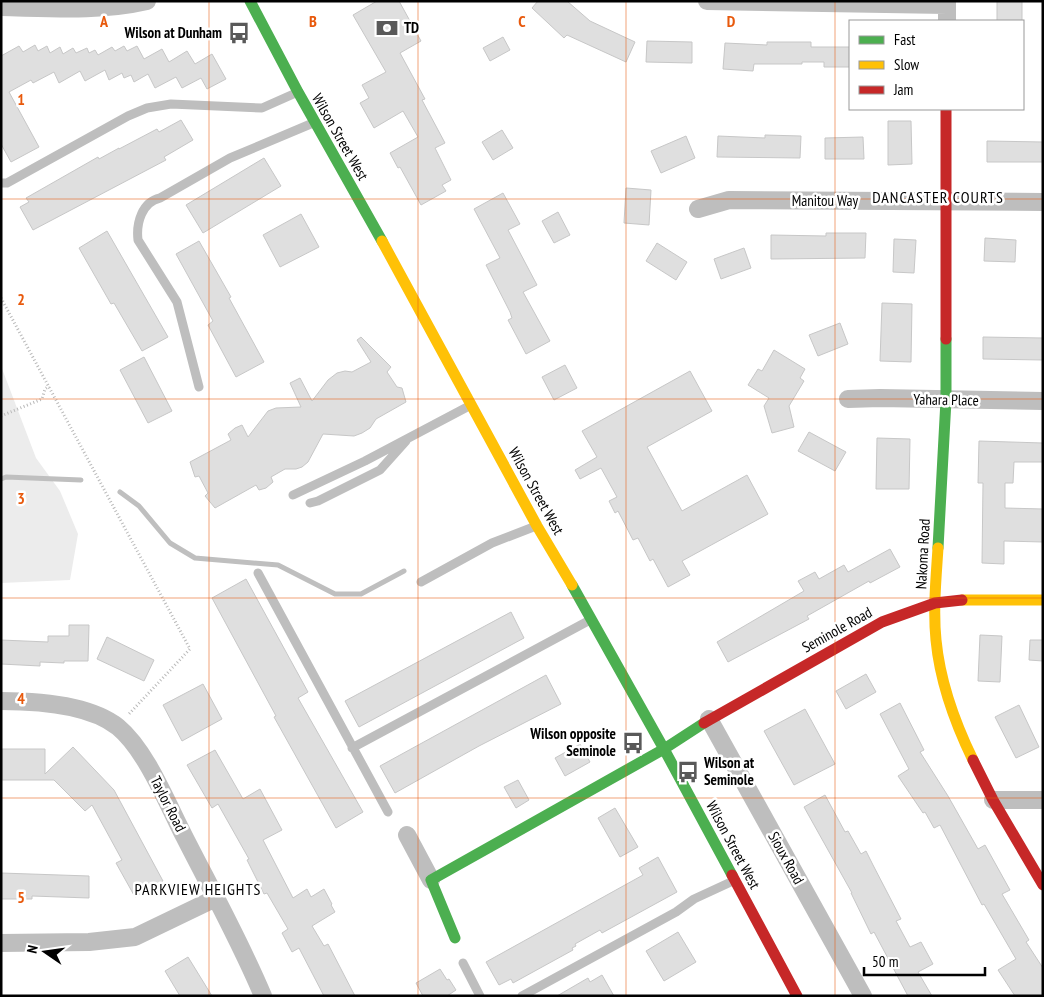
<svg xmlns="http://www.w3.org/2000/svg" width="1044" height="997" viewBox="0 0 1044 997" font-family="'PT Sans Narrow',sans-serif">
<rect width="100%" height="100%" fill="#fff"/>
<path fill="#ececec" d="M1,366L36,458L60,491L78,534L70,580L1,583Z"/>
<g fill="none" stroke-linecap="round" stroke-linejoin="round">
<path stroke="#bfbfbf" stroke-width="5" d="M1,479L6,477L81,480
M120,492L139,506L170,543L195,558L278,565L335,594H361L404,571"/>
</g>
<path fill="#dfdfdf" stroke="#c7c7c7" d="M377,1H399L421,41L400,53L425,99L422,100L445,143L435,148L451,180L442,185L446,191L421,205L400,167L398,168L390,153L418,137L403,111L374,128L360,103L369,98L362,85L386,72L353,15Z
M538,1H567L590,21L635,42L626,62L567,35L564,38L532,8Z
M997,1H1022V21H997Z
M503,37L510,50L490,61L483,48Z
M647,41L692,42V63L646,62Z
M767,42H811V47H850V67H824V62H802V64H754L753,71L723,69L725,43L767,45Z
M35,45L38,51L47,46L50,53L60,47L63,54L73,48L76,53L87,48L89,53L95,50L98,55L112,47L115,51L124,46L127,51L137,46L144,59L162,49L169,62L187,51L195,64L212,54L226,79L207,89L201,78L182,88L176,77L155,88L148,74L134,82L131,75L124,78L122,73L109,80L105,70L85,81L80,71L59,83L54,72L33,83L31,80L9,92L39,147L11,162L1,144V56L19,46L23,52Z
M181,120L193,140L164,157L166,160L33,230L20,207L29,202L26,198L98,157L99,159L119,148V149L157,129L159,132Z
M888,121H911L912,164L888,165Z
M502,130L513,148L493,160L482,142Z
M765,135L801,136L800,158L717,157L718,136L765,138Z
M686,136L695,158L661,173L651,151Z
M863,137L864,159H825V138Z
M987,141L1043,142V162H987Z
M264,158L281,186L203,233L186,205Z
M626,188L651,190L649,225L624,223Z
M503,193L520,224L508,230L537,285L523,292L550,341L526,354L508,320L512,318L510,312L486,265L500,258L474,209Z
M558,212L570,235L554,243L542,221Z
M301,214L319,247L280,267L263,235Z
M107,231L168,337L142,351L114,303L111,304L79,248Z
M826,233H866L865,258L771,259V235L826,236Z
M985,238L1016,240L1015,262L984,261Z
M894,239L916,240L914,273L893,272Z
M199,241L231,297L229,298L264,362L236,377L208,325L213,321L176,254Z
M657,243L687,262L676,280L646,261Z
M744,248L751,268L721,279L714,259Z
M882,303L912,304L911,362L880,361Z
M840,323L848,344L818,356L809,335Z
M361,337L391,367L387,372L397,387L402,388L406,402L376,419L370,428L362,433L354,436L323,434L308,462L302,467L296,469H285L271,477L273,482L266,488L259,490L256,485L215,508L205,496L208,493L199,476L195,477L190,462L231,440L228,434L235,428L242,425L248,437L268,411L276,408L301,407L290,383L300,378L312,401L328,380L337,373L345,371L352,372L371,362L357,340Z
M983,337L1043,338V360L983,359Z
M774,350L805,369L800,378L804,381L789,406L794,427L772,433L764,406L769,398L748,385L758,369L762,371Z
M144,357L172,411L148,423L120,370Z
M565,365L577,388L554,400L542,377Z
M690,371L712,411L647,447L682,511L747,475L768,514L682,561L690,575L668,587L653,559L650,561L638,538L633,540L618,511L615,513L609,501L617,497L601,468L580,479L575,470L597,457L582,431Z
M809,432L846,452L835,471L798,451Z
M877,438L910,439L909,489H876Z
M979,441L1043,443V462H1014L1013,483H1005V508L1043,509V542L1004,541V564L982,563L983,483H978Z
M890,549L900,567L870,583L869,581L807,616L809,619L728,662L717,642L804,591L798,581L815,572L819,579L844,565L848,572Z
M246,579L308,692L298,698L363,812L336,828L274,717L276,716L212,598Z
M511,612L524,638L359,727L345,701Z
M69,625H89L88,661H64V663L40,662V666L1,664V640L48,642V636H69Z
M980,635L1002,636L1000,682L978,681Z
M107,637L154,660L144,681L97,659Z
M1030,640H1043V661L1029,660Z
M866,674L876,692L846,709L836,691Z
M546,675L561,704L479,746L395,793L380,766Z
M203,684L222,719L182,741L163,705Z
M900,703L924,750L920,752L948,796L978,849L985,845L1010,890L1002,894L1029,940L1026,942L1043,968V996H1015L998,970L1016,959L984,904L982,905L940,825L934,828L925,812L923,813L898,776L909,769L880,714Z
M1019,705L1039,747L1016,758L995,717Z
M805,709L835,764L794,785L764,731Z
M580,744L590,762L565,776L555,758Z
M73,747L114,790L163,881L135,897L116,863L122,860L92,805L85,811L54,780H2V749H45V774Z
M215,750L243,799L260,789L282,830L263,840L293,898L307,889L311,897L324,889L332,904L331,905L335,912L312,926L324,946L328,944L355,996H324L299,948L292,952L282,933L288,929L267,893L264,894L247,860L249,859L218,804L212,808L187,765Z
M518,780L529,800L516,808L504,787Z
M825,795L845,832L848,831L861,854L866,851L873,865L901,919L896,921L910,947L921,942L933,964L918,972L932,996H908L874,932L871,934L851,893H852L804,807Z
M615,808L638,847L620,857L598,818Z
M658,857L677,892L602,933L600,930L575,944L576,946L572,948L573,950L513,983L511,979L499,985L486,962L643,875L639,868Z
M1,873L89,876V898L32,896V899H1Z
M678,932L696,962L664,981L646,951Z
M188,957L212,996H180L165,971Z
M440,969L447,980L449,979L456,990L447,996H423L416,983Z
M602,975L614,996H557L588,978L590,982Z"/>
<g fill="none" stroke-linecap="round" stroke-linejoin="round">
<path stroke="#b9b9b9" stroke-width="3" stroke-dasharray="1 2.5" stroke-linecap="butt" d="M1,298L190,649L128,715
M1,416L42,399L45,389L49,386"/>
<path stroke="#bebebe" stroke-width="9" d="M1,183H7L128,116L147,108L171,104L262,108L298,92
M199,387L177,302L138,240C136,223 142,202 160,198L230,158L313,123
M293,495L365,461L471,405
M310,503L318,501L380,470L406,441
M258,573L388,812
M421,582L492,543L536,526
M352,748L590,620
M463,963L480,996
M522,996L676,912L694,899L733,881"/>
<path stroke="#bebebe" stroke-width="18" d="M707,1L947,5
M1,7C49,8 100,12 147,1
M947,21V1
M698,209L729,200L1043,202
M848,399L880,398L1043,401
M1,701C36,701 89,704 118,727C146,750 167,803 184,836C211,889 240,941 263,996
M709,719L863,996
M993,800H1043
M407,835L431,880
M1,943L89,942L135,937L216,898"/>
<path stroke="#4caf50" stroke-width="11" d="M250,1L298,92L382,241
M938,548L946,400V339
M572,585L664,749L732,875
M455,938L431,880L664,749L704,723"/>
<path stroke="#ffc107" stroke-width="11" d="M382,241L537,526L572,585
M938,548C936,579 933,610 936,640C940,682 955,723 973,760
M962,600H1043"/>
<path stroke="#c62828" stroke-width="11" d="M946,109V339
M704,723L882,622L935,603L962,600
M973,760L993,800L1043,885
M732,875L797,996"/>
</g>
<path fill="none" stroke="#e8590c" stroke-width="1" stroke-opacity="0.55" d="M209,1V996M418,1V996M626,1V996M835,1V996M1,199H1043M1,399H1043M1,598H1043M1,798H1043"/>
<defs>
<g id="bank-bare" transform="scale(1.725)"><path d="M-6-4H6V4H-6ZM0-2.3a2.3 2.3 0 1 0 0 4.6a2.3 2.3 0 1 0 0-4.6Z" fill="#595959" stroke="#fff" stroke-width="2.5" paint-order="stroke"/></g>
<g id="bus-bare" transform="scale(1.725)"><path d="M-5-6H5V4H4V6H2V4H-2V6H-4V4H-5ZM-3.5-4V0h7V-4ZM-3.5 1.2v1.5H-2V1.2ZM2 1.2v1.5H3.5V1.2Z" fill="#595959" stroke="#fff" stroke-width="2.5" paint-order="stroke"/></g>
</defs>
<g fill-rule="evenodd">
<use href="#bank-bare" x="387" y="28"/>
<use href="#bus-bare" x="239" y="33"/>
<use href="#bus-bare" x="633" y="743"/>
<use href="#bus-bare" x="688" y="772"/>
</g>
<g text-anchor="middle" stroke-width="5" stroke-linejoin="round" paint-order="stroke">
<g font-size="15" font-weight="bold" fill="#000" stroke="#fff" text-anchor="start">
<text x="404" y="33">TD</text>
<text x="222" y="38" text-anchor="end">Wilson at Dunham</text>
<text x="616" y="739" text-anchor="end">Wilson opposite<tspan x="616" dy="17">Seminole</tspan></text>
<text x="704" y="768">Wilson at<tspan x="704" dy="17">Seminole</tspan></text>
</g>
<g font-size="15" fill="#000" stroke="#fff">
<text transform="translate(340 137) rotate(60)" y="5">Wilson Street West</text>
<text x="825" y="206">Manitou Way</text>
<text transform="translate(946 400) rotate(1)" y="5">Yahara Place</text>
<text transform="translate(536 491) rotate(61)" y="5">Wilson Street West</text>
<text transform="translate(923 554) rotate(-87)" y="5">Nakoma Road</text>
<text transform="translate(837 630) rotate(-29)" y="5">Seminole Road</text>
<text transform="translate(168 804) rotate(63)" y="5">Taylor Road</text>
<text transform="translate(733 845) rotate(62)" y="5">Wilson Street West</text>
<text transform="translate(786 858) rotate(61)" y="5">Sioux Road</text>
</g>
<g font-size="16" letter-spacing="1" fill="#000" stroke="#fff">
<text x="938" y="203">DANCASTER COURTS</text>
<text x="198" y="895">PARKVIEW HEIGHTS</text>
</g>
</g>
<g font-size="16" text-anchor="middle" font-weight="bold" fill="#e8590c" stroke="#fff" stroke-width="5" stroke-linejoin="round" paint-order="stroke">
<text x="104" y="27">A</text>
<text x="313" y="27">B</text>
<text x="522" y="27">C</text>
<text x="731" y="27">D</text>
<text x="21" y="105">1</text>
<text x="21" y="305">2</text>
<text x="21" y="504">3</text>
<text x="21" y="704">4</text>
<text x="21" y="903">5</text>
</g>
<rect width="1044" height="997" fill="none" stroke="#000000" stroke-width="5"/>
<rect x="849" y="20" width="175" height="90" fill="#ffffff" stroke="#999999"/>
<rect x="859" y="36" width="25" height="8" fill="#4caf50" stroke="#999999"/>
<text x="894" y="45" font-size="15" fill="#000000">Fast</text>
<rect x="859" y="61" width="25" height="8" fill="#ffc107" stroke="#999999"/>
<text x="894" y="70" font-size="15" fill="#000000">Slow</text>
<rect x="859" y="86" width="25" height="8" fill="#c62828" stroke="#999999"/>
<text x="894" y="95" font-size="15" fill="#000000">Jam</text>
<g transform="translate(45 952) rotate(283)" stroke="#ffffff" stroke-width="4" paint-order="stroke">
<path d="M0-4L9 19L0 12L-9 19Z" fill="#000000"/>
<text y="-8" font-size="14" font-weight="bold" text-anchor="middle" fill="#000000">N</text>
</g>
<path d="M864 967v8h121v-8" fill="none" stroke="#000000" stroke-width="2.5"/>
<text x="872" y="967" font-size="15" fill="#000000" stroke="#ffffff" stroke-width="4" paint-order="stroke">50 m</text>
</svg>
